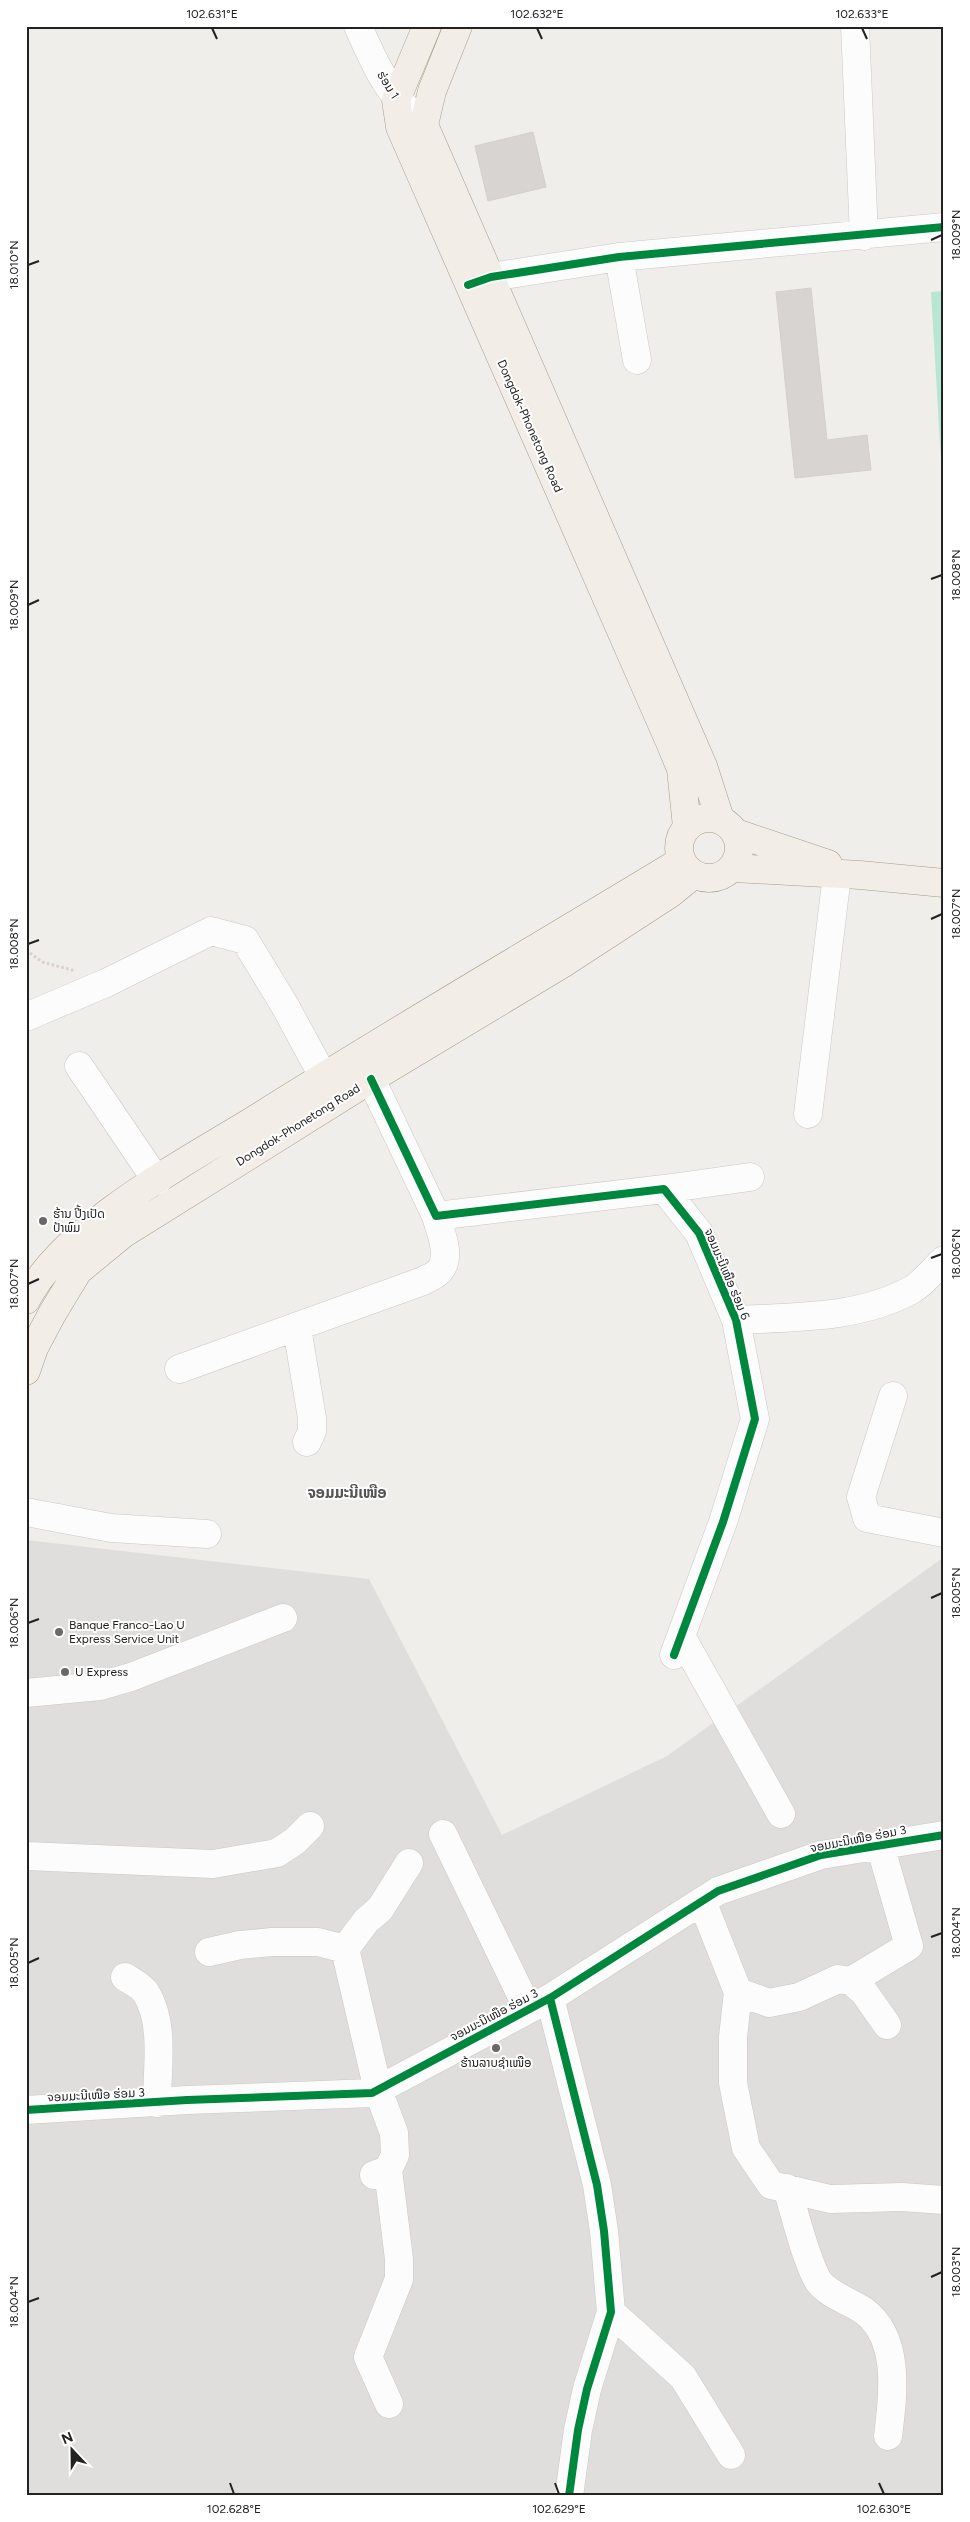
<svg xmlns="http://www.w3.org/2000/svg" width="970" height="2522" viewBox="0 0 970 2522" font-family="Figtree,'Noto Sans Lao',sans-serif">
<rect width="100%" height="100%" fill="#f0eeeb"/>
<path fill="#dfdedc" d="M26,1540L369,1579L502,1835L667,1756L944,1557V2496H26Z"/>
<path fill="#b7e6d2" d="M944,291V510L931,292Z"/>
<path fill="#d7d4d2" stroke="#d3d0cc" d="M533,132L546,187L488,201L475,146Z
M811,288L827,440L867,435L871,470L795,478L776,292Z"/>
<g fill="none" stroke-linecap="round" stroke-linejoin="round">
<g stroke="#c9c8c7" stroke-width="29">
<path id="minor" d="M358,26C372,58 386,90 412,114
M855,26L864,236
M619,257L637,360
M470,285L491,277L619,257L944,227
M26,1017L106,983L211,931L245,940L285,1006L335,1098
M79,1066L157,1181
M371,1079L436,1216L664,1189L699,1233L736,1320L755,1419L723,1522L674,1655
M808,1114L837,875
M664,1189L750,1177
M736,1320C795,1317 860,1319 913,1289C924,1282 934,1269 944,1260
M297,1328L312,1418V1431L307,1442
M179,1369L423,1281C428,1278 437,1275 440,1270C452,1256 440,1231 436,1216
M893,1396L861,1497L867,1518L944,1533
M26,1512L111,1528L207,1534
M681,1636L781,1814
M26,1693L100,1686L131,1677L283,1618
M443,1834L528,2009
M26,1856L213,1864L277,1853L295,1841L310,1826
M702,1901L738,1992L733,2037V2083L746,2148L771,2185L830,2199L902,2197L944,2200
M209,1952L240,1945L272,1942H318L345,1949
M125,1977C131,1981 142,1986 146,1993C165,2023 157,2068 157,2103
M851,1981L909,1946L880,1845
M738,1992L769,2003L799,1997L838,1979L851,1981L864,1992L887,2025
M550,1998L597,2185L604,2231L611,2312L587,2389L578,2430L569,2496
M26,2110L187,2100L372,2093L550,1998L718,1891L821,1855L944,1835
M388,2170L399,2259V2279L368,2357L389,2404
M374,2175L388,2170L395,2155L394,2133L378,2090L345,1949L366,1921L380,1909L409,1863
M787,2188C794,2211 807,2264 819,2282C829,2295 851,2302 864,2311C901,2338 893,2397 888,2436
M611,2312L683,2377L731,2455"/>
</g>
<g stroke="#a79c86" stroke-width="29">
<path id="major" d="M427,26L396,100L400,127L669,740L681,769L687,827
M458,26L432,91L424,125L703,766L720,819
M679 848a30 30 0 1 1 60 0a30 30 0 1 1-60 0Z
M736,833L828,864
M733,868L860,875L944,883
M26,1300C65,1224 190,1160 262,1115C400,1028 541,946 681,861
M26,1371L34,1348L52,1314L78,1271L123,1234L371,1079L562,964L671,893L693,875"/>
</g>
<path stroke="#dccecd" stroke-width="3" stroke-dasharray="2.5 2.5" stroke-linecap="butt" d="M26,950L42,962L76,971"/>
<use href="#minor" stroke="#fdfcfc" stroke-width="28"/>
<use href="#major" stroke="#f3ede7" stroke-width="28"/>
<g stroke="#fff" stroke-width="11">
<path id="cycleway" d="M468,285L491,277L619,257L944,227
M371,1079L436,1216L664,1189L699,1233L736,1320L755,1419L723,1522L674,1655
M550,1998L597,2185L604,2231L611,2312L587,2389L578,2430L569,2496
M26,2110L187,2100L372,2093L550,1998L718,1891L821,1855L944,1835"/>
</g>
<use href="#cycleway" stroke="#00873e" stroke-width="8"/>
</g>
<path fill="none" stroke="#222" stroke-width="2" d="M212,28L217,39M537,28L542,39M862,28L867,39M931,240L942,235M28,265L39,261M931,579L942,575M28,605L39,600M931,919L942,914M28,944L39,940M931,1258L942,1254M28,1284L39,1279M931,1598L942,1593M28,1623L39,1619M931,1937L942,1933M28,1963L39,1958M931,2277L942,2272M28,2302L39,2298M230,2483L234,2494M555,2483L559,2494M879,2483L884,2494"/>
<g fill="#6a6968" stroke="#fff" stroke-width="2">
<circle cx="43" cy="1221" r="5"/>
<circle cx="59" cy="1632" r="5"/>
<circle cx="65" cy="1672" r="5"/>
<circle cx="496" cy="2048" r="5"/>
</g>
<g text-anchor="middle" stroke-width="4" stroke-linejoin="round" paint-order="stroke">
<g font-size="12" fill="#222" stroke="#fff">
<text transform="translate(388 85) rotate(58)" y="4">ຮ່ອມ 1</text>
<text transform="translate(530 426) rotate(66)" y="4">Dongdok-Phonetong Road</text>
<text transform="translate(298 1125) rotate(-32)" y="4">Dongdok-Phonetong Road</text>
<text transform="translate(727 1274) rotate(67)" y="4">ຈອມມະນີເໜືອ ຮ່ອມ 6</text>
<text transform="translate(858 1839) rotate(-11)" y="4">ຈອມມະນີເໜືອ ຮ່ອມ 3</text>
<text transform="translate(494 2015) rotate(-28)" y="4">ຈອມມະນີເໜືອ ຮ່ອມ 3</text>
<text transform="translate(96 2095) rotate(-3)" y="4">ຈອມມະນີເໜືອ ຮ່ອມ 3</text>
</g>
<g font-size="12" fill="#222" stroke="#fff" text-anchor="start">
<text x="53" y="1218">ຮ້ານ ປີ້ງເປັດ<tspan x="53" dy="14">ປ້າພົມ</tspan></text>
<text x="69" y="1629">Banque Franco-Lao U<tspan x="69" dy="14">Express Service Unit</tspan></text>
<text x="75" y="1676">U Express</text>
<text x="496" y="2067" text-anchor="middle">ຮ້ານລາບຊຳເໜືອ</text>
</g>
<g font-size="15" font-weight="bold" fill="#555" stroke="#fff">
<text x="347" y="1498">ຈອມມະນີເໜືອ</text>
</g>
</g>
<rect width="970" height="2522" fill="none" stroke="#ffffff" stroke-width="55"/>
<g transform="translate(72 2450) rotate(338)" stroke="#ffffff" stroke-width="4" paint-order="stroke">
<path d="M0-4L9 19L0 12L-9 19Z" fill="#222222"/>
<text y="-8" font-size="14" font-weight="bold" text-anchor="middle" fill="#222222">N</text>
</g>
<rect x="28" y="28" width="914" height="2466" fill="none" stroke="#222" stroke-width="2"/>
<g font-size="12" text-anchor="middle" fill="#222">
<text x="212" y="18">102.631°E</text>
<text x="537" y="18">102.632°E</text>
<text x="862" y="18">102.633°E</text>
<text transform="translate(956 235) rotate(-90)" y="4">18.009°N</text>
<text transform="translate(14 265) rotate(-90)" y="4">18.010°N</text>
<text transform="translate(956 575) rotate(-90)" y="4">18.008°N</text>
<text transform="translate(14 605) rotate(-90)" y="4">18.009°N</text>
<text transform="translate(956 914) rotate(-90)" y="4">18.007°N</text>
<text transform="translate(14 944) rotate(-90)" y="4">18.008°N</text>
<text transform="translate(956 1254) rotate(-90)" y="4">18.006°N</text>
<text transform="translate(14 1284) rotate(-90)" y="4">18.007°N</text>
<text transform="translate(956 1593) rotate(-90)" y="4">18.005°N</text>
<text transform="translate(14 1623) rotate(-90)" y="4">18.006°N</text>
<text transform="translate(956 1933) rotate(-90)" y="4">18.004°N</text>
<text transform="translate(14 1963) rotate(-90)" y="4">18.005°N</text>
<text transform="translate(956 2272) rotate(-90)" y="4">18.003°N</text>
<text transform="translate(14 2302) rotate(-90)" y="4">18.004°N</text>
<text x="234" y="2513">102.628°E</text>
<text x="559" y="2513">102.629°E</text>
<text x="884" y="2513">102.630°E</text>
</g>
</svg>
